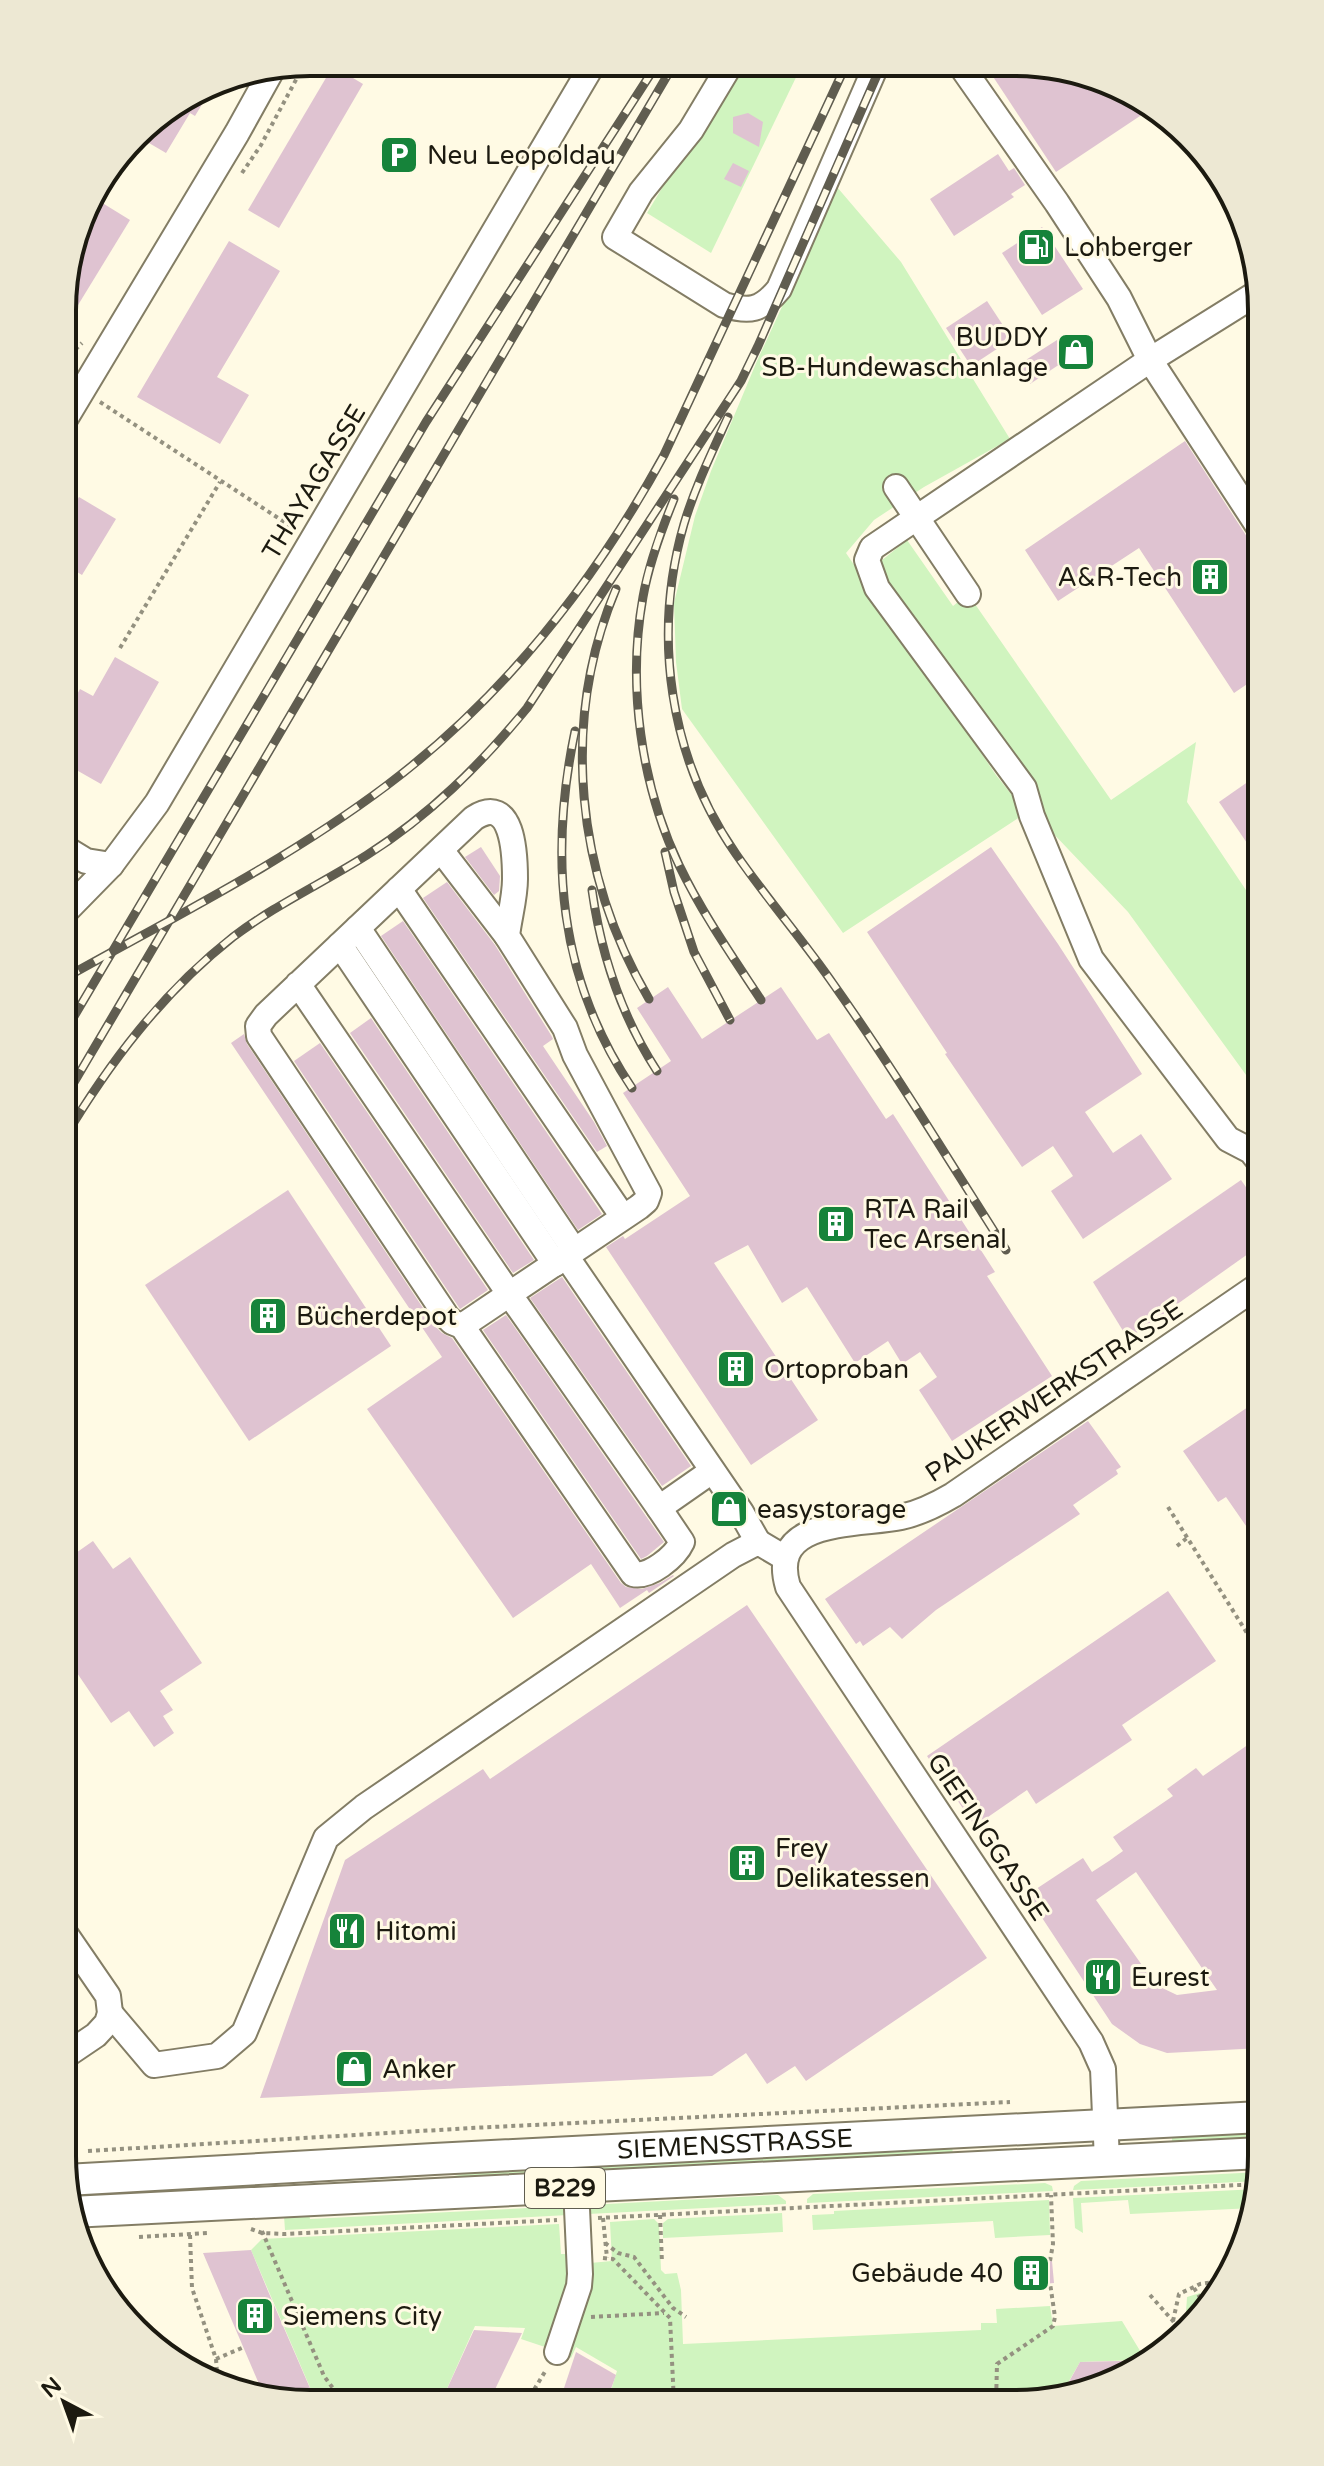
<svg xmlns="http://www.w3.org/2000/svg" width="1324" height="2466" viewBox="0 0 1324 2466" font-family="'Varela Round',sans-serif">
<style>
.green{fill:#d0f4bf}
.building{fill:#dfc3d1;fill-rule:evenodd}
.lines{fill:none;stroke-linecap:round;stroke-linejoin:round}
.minor-casing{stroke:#837d65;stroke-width:28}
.major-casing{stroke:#837d65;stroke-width:34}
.path{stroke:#949180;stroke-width:4;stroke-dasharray:4 4;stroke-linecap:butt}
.minor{stroke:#fff;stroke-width:24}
.major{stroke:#fff;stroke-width:30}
.rail-casing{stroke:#605d50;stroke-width:9}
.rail{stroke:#fffae4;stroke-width:6;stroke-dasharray:18;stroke-linecap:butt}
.labels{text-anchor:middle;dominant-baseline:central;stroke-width:6;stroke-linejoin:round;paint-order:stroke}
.shield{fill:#fffae4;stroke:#605d50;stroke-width:2}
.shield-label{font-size:24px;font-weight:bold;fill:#1c1a10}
.poi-label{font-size:26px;fill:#1c1a10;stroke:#fffae4;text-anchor:start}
.street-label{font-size:26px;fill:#1c1a10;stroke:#fffae4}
.rim{fill:none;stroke:#1c1a10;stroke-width:4}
</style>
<rect width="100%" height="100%" fill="#fffae4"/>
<!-- green -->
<g class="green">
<path d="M736,65H802L711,253L647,213Z"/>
<path d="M837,187L901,262L1010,439L924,487L874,520L846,553L996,775L1026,813L843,933L682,709L676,662L674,603L695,516L711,471L757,361Z"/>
<path d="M907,540L953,606L968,594L1111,800L1196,742L1187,802L1262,914V1097L1128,912L1048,828L1040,799L991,732L876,565Z"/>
<path d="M1261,2127V2141L1172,2146V2132Z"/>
<path d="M952,2143L953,2157L454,2182V2176L485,2170Z"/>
<path d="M1261,2172L1259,2181L1073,2190L1074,2186L1081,2181Z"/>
<path d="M1045,2183L1052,2186L1053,2191L807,2203V2199L813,2194Z"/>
<path d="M1258,2189L1253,2208L1130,2214L1128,2200L1081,2203L1083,2233L1075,2228L1073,2198Z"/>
<path d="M778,2195L786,2201V2204L588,2214V2205Z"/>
<path d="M1049,2200L1050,2235L995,2238L993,2221L813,2230L812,2215L834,2214V2211Z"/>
<path d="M567,2206L568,2215L285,2230L284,2216L309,2213L310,2219Z"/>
<path d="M782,2213L783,2232L663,2238V2223L668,2219Z"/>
<path d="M654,2219L659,2224L661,2270L665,2274L677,2273L681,2290L683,2344L981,2330V2323H997L996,2309L1050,2306L1053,2326L1122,2321L1148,2364L1140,2368L1135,2360L1080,2362L1065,2388L1069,2395L1014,2404L607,2403L617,2371L576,2347L571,2358L566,2355L590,2263L612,2261L610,2222Z"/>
<path d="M559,2224L561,2254H570L571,2273L548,2348L521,2339L525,2328L475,2326L441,2402H318L315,2399L251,2250L262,2239Z"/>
<path d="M1200,2293L1210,2308L1194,2323L1186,2312L1187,2297Z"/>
</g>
<!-- building -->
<g class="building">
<path d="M333,66L363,84L279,228L248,210Z"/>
<path d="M986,66L1062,67L1149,110L1056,172Z"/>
<path d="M216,81L195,116L190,113L166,153L137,136L146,124Z"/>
<path d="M748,113L763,122L759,147L733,133V117Z"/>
<path d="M998,154L1009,171L1014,168L1025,185L1011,194L1014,197L954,236L930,199Z"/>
<path d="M733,163L749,171L741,187L724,179Z"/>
<path d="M91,196L130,220L64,328V278Z"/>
<path d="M1042,227L1083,289L1042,315L1002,253Z"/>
<path d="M229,241L280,271L217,377L249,395L220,444L137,397Z"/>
<path d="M987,301L1012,339L971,366L946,328Z"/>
<path d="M1057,340L1069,358L1030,384L1018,365Z"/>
<path d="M1185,441L1249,540L1262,552V605L1246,616L1262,644V674L1234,693L1139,548L1058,601L1025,550Z"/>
<path d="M79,497L116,519L82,575L64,564V522Z"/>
<path d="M115,657L159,682L101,784L64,763V746L74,727L64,721V718L80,689L93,696Z"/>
<path d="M1262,772V865L1219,802Z"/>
<path d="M481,847L500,876L499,891L494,895L465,857Z"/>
<path d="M991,847L1058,944L1142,1074L1085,1112L1113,1153L1141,1134L1172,1179L1083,1239L1051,1191L1073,1176L1053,1146L1022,1167L945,1054L947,1053L867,932Z"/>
<path d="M447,882L495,945L551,1035L553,1039L543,1046L594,1122L607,1146L597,1152L423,898Z"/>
<path d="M403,921L602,1214L578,1230L381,936Z"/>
<path d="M668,987L702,1039L781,987L817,1040L829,1033L886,1119L893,1114L995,1272L987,1276L1052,1376L952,1441L919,1390L937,1377L920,1352L902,1364L888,1341L855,1363L807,1287L782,1303L748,1245L714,1263L818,1420L751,1465L606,1247L623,1236L625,1239L690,1196L623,1093L671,1061L637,1008Z"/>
<path d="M371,1018L534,1260L513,1273L350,1033Z"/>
<path d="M244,1034L247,1044L435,1326L442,1333L452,1338L621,1583L626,1587L642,1589L660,1583L673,1575L674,1576L649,1593L647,1590L620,1608L591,1564L513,1618L367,1409L442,1357L231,1043Z"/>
<path d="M320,1043L488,1290L460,1309L294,1061Z"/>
<path d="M1241,1180L1262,1210V1244L1128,1339L1093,1282Z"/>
<path d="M288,1190L391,1346L249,1441L145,1285Z"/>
<path d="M562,1277L691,1466L662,1486L530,1298Z"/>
<path d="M506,1315L664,1542L647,1556L641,1559L483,1330Z"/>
<path d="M1248,1407L1262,1427V1549L1226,1497L1218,1502L1183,1451Z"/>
<path d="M1088,1421L1121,1467L1116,1470L1118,1474L1073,1505L1080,1514L936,1610L902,1639L890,1627L863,1646L860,1641L856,1644L825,1599Z"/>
<path d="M93,1541L113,1569L130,1557L202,1663L160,1691L173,1710L163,1716L174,1733L154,1747L129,1711L111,1723L73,1667L63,1674V1562Z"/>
<path d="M1168,1591L1216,1661L1122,1725L1132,1740L1036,1804L1027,1790L975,1826L927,1756Z"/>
<path d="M747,1605L987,1958L806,2081L795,2066L767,2084L746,2053L712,2076L260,2098L345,1860L483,1769L490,1779Z"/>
<path d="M1262,1735L1261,2048L1167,2053L1140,2044L1112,2024L1027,1895L1083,1858L1092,1872L1109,1861L1123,1851L1113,1837L1173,1796L1167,1789L1196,1768L1203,1776ZM1136,1872L1217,1990L1177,1995L1156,1985L1096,1900Z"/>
<path d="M251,2250L268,2291L316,2402H278L265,2398L203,2253Z"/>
<path d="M1040,2256L1043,2262L1052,2261L1054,2283L1043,2284L1041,2289H1022L1012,2274L1021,2257Z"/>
<path d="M474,2330L522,2333L489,2402H441Z"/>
<path d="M576,2352L616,2375L606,2403H559Z"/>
<path d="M1154,2360L1093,2391L1061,2396L1080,2362Z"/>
</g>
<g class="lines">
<defs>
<g id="minor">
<path d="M730,65L691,130L641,192L615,237L724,305C749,312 761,311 779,289L876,66"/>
<path d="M961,66L1057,203L1119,298L1150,360L1262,532"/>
<path d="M1259,292L1150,360L872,548L867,560L877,588L1024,788L1032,816L1091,959L1228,1139L1251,1151L1262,1165"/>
<path d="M64,421L237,133L272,70"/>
<path d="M896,487L968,594"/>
<path d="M63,847L86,861L111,865"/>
<path d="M441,850L507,936"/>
<path d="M399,889L623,1217"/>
<path d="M63,914L111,865L157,803L593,64"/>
<path d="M358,928L574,1250"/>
<path d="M340,945L555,1264"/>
<path d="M298,984L510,1295L659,1508L682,1542C675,1557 649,1578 633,1574L462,1326L452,1322L447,1317L259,1036L258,1026L266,1015L474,818C513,793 515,854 515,879C515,898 509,918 507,936L565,1028L575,1055L649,1193L646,1201L639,1207L462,1326"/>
<path d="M566,1256L741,1512L758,1542"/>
<path d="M659,1508L712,1471"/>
<path d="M110,2013L154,2065L217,2056L244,2033L326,1838L364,1807L733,1555L758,1542L785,1558"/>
<path d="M62,2058L96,2035L107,2023L110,2013L108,1996L62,1929"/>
<path d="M1107,2161L1103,2069L1091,2042L788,1587C767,1517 858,1526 901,1517C920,1513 936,1505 953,1495L1262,1283"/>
<path d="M557,2352L579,2286L580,2274L576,2187"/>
</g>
<g id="major">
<path id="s1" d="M66,2180L434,2159L1261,2117"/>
<path d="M71,2212L1261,2153"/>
</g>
</defs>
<!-- minor casing -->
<use href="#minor" class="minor-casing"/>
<!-- major casing -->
<use href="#major" class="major-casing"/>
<!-- path -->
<g class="path">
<path d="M242,173L261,145L305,63"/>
<path d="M64,361L82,343"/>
<path d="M100,402L292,527"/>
<path d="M120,648L220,482"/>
<path d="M1168,1507L1262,1657"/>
<path d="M1177,1546L1187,1538"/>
<path d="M88,2151L471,2128L1010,2102"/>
<path d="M660,2215L662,2263"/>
<path d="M598,2218L1259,2184"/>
<path d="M603,2218L607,2258"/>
<path d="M251,2229L262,2233L285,2234L557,2220"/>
<path d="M262,2231L324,2376L343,2402"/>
<path d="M190,2235L192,2288L216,2359L218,2386"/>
<path d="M139,2237L207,2233"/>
<path d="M605,2243L618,2253L634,2257L673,2308L686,2317"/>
<path d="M603,2258L613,2259L670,2318L674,2403"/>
<path d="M1050,2261L1053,2244L1051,2195"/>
<path d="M1194,2288L1208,2310"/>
<path d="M1150,2295L1173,2321L1181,2334"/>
<path d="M591,2317L664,2313"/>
<path d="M1173,2321L1179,2294L1200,2284L1214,2282"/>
<path d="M216,2359L244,2347"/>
<path d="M526,2403L546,2370"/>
<path d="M996,2404L997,2364L1053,2326L1055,2317L1050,2283"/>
</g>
<!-- minor -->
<use href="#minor" class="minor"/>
<!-- major -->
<use href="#major" class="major"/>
<defs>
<g id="rail">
<path d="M728,417C712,452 695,487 684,524C652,635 669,758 736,854C767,899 803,940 834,985C895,1071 949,1161 1006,1250"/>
<path d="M674,499C661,531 649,563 643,597C627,685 641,785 679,865C702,913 732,956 761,1000"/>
<path d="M616,589C560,722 576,875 649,999"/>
<path d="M575,731C549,856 558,978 632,1088"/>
<path d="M665,852L674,892L694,952L730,1020"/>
<path d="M592,890C601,954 622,1017 657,1071"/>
<path d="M63,979C172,918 286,861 386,786C503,698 594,583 664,455L846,65"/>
<path d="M63,1035L426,422L657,64"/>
<path d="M63,1101L674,64"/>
<path d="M63,1140C109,1063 162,993 233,937C275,905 323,883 367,855C430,815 480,765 527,708L741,381L758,346L881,66"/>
</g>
</defs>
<!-- rail casing -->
<use href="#rail" class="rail-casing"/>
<!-- rail -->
<use href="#rail" class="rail"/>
</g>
<!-- icons -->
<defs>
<symbol id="parking-square" viewBox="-11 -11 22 22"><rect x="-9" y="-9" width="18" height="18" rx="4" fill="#16833a" stroke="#fffae4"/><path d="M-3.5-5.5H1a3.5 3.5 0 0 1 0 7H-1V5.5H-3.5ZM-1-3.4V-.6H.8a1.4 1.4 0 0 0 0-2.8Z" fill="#fff"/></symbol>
<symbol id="fuel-square" viewBox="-11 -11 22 22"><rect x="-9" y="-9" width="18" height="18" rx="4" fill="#16833a" stroke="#fffae4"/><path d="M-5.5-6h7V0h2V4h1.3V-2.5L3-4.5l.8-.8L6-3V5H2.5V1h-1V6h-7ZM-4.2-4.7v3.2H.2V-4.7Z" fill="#fff"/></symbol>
<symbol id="shop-square" viewBox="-11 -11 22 22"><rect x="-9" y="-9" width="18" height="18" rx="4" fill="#16833a" stroke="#fffae4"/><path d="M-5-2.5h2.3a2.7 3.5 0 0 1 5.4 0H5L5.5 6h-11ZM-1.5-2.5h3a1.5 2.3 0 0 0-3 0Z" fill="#fff"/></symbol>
<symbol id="building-square" viewBox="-11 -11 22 22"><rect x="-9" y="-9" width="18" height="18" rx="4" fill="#16833a" stroke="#fffae4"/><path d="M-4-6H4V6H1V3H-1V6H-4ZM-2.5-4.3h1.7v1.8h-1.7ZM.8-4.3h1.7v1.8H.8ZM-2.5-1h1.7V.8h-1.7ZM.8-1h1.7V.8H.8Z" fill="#fff"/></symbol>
<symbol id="restaurant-square" viewBox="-11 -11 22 22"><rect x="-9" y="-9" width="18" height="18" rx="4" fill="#16833a" stroke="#fffae4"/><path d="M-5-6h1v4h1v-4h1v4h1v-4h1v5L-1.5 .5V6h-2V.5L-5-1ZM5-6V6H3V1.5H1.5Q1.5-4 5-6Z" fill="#fff"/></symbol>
</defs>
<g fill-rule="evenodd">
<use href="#parking-square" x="377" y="133" width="44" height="44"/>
<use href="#fuel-square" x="1014" y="225" width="44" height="44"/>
<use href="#shop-square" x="1054" y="330" width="44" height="44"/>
<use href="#building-square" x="1188" y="555" width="44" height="44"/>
<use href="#building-square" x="814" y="1202" width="44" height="44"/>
<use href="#building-square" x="246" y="1294" width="44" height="44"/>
<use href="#building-square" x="714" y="1347" width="44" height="44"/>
<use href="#shop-square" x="707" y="1487" width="44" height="44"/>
<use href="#building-square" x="725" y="1841" width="44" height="44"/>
<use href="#restaurant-square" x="325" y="1909" width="44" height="44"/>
<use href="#restaurant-square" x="1081" y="1955" width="44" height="44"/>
<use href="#shop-square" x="332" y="2047" width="44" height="44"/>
<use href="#building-square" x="1009" y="2251" width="44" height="44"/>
<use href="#building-square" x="233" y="2294" width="44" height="44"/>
</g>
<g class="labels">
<!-- shield labels -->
<rect class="shield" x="525" y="2168" width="80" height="40" rx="6"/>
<g class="shield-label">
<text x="565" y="2188">B229</text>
</g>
<!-- poi labels -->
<g class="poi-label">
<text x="427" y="155">Neu Leopoldau</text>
<text x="1064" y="247">Lohberger</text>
<text x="1048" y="337" text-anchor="end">BUDDY<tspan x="1048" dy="30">SB-Hundewaschanlage</tspan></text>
<text x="1182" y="577" text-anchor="end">A&amp;R-Tech</text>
<text x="864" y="1209">RTA Rail<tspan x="864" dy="30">Tec Arsenal</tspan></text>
<text x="296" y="1316">Bücherdepot</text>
<text x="764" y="1369">Ortoproban</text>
<text x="757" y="1509">easystorage</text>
<text x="775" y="1848">Frey<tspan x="775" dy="30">Delikatessen</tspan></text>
<text x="375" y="1931">Hitomi</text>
<text x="1131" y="1977">Eurest</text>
<text x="382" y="2069">Anker</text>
<text x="1003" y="2273" text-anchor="end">Gebäude 40</text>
<text x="283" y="2316">Siemens City</text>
</g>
<!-- street labels -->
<g class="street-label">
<text transform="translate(314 482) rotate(-59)">THAYAGASSE</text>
<text transform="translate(1054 1391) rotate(-34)">PAUKERWERKSTRASSE</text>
<text transform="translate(988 1837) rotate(56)">GIEFINGGASSE</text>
<text stroke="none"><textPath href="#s1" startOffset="670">SIEMENSSTRASSE</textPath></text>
</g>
</g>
<!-- crop -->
<path d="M0 0H1324V2466H0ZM310 76H1014A234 234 0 0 1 1248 310V2156A234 234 0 0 1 1014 2390H310A234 234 0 0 1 76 2156V310A234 234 0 0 1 310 76Z" fill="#ede8d3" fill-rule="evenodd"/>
<path class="rim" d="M310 76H1014A234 234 0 0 1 1248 310V2156A234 234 0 0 1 1014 2390H310A234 234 0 0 1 76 2156V310A234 234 0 0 1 310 76Z"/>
<!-- north arrow -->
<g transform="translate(64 2402) rotate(319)" stroke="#fffae4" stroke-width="6" paint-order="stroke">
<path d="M0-6L14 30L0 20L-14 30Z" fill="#1c1a10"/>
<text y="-12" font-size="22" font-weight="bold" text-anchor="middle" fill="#1c1a10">N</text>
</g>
</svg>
